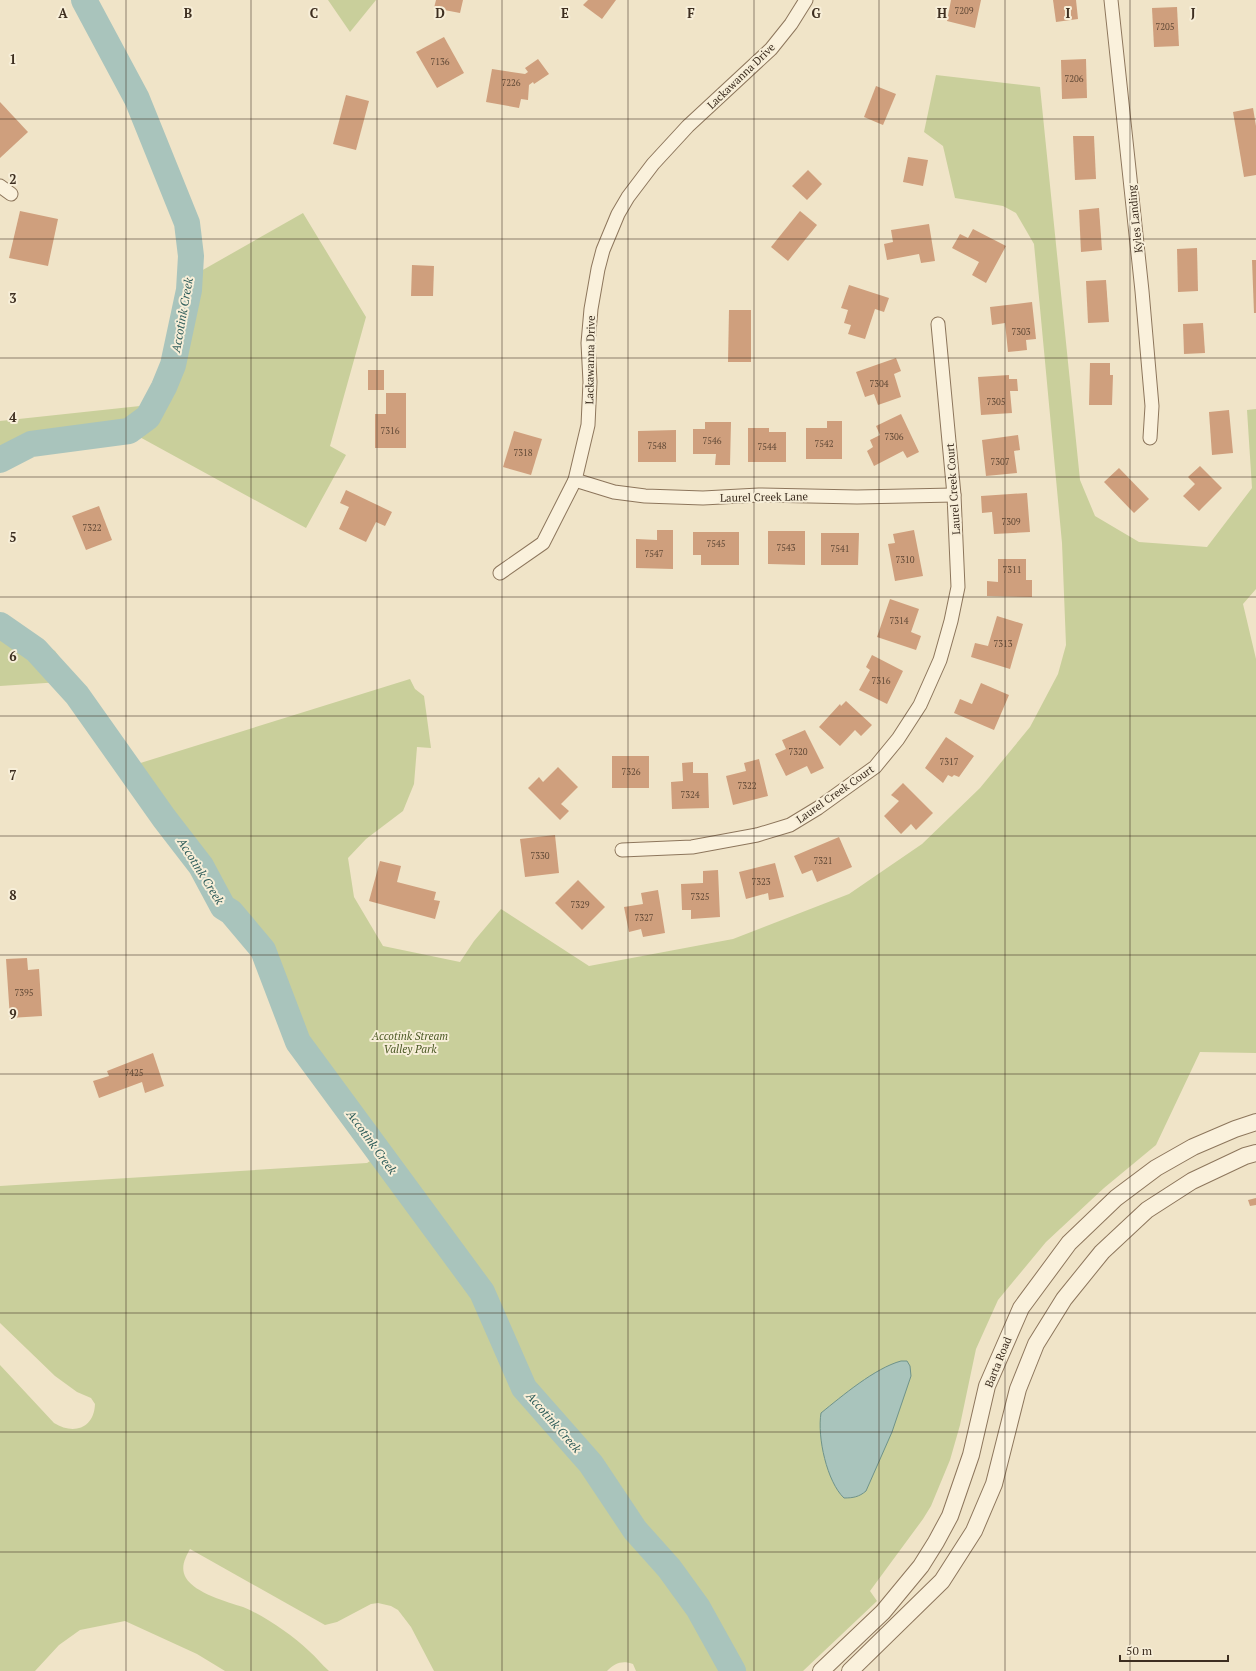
<svg xmlns="http://www.w3.org/2000/svg" width="1256" height="1671" viewBox="0 0 1256 1671" font-family="'PT Serif',serif">
<style>
.green{fill:#c9cf9b}
.water{fill:#a9c4bc;stroke:#6f938a}
.lines{fill:none;stroke-linecap:round;stroke-linejoin:round}
.river{stroke:#a9c4bc;stroke-width:26}
.building{fill:#cf9f7d}
.minor-casing{stroke:#8d765c;stroke-width:15}
.tertiary-casing{stroke:#8d765c;stroke-width:18}
.minor{stroke:#faf1dc;stroke-width:13}
.tertiary{stroke:#faf1dc;stroke-width:16}
.grid{fill:none;stroke:#3d2e20;stroke-width:1;stroke-opacity:0.55}
.labels{text-anchor:middle;dominant-baseline:central;stroke-width:4;stroke-linejoin:round;paint-order:stroke}
.number-label{font-size:9px;fill:#624a37}
.street-label{font-size:11px;fill:#3d2e20;stroke:#f7eed8}
.park-label{font-size:11px;font-style:italic;fill:#4d5a26;stroke:#f7eed8}
.water-label{font-size:12px;font-style:italic;fill:#2f5d5a;stroke:#f7eed8}
.grid-label{font-size:13px;text-anchor:middle;font-weight:bold;fill:#3d2e20;stroke:#f7eed8;stroke-width:4;stroke-linejoin:round;paint-order:stroke}
</style>
<rect width="100%" height="100%" fill="#f0e4c8"/>
<!-- green -->
<g class="green">
<path d="M328,0H376L350,32Z"/>
<path d="M936,75L1040,87L1080,480L1095,516L1139,542L1207,547L1252,488L1247,410L1256,409V589L1243,604L1256,659V1053L1200,1052L1156,1145L1104,1188L1046,1242L998,1300L976,1349L960,1425L950,1460L931,1506L923,1519L870,1591L877,1601L803,1671H636L633,1664C622,1660 615,1663 607,1671H434L411,1627L398,1610L391,1606L378,1603L371,1604L337,1622L325,1625L190,1549C185,1558 180,1568 186,1578C195,1593 227,1602 243,1607C265,1616 292,1635 309,1651C316,1657 322,1665 329,1671H225L197,1654L125,1621L80,1630L59,1645L35,1671H0V1365L54,1423C73,1435 94,1429 95,1404L91,1398L77,1392L55,1376L0,1323V1186L367,1163L381,1154L298,1042L263,950L247,915L225,892L213,869L134,765L410,679L415,689L424,696L431,748L417,747L414,784L403,811L366,839L348,858L354,897L383,946L460,962L474,941L501,909L589,966L733,939L849,894L922,844L980,788L1030,727L1058,674L1066,645L1062,543L1034,244L1016,213L1003,206L955,198L943,146L924,132Z"/>
<path d="M303,213L366,317L330,446L346,455L306,528L136,435L12,452L0,465V421L168,403L201,271Z"/>
<path d="M0,616L55,651L76,681L0,686Z"/>
</g>
<!-- water -->
<path class="water" d="M901,1361H907L910,1366L911,1376L892,1432L866,1491C859,1497 853,1498 844,1498C827,1482 817,1437 821,1413C842,1396 875,1368 901,1361Z"/>
<g class="lines">
<!-- river -->
<g class="river">
<path d="M0,460L31,444L129,431L148,417L164,387L173,365L189,290L191,256L187,223L137,99L84,0"/>
<path d="M0,625L36,650L77,695L164,818L201,866L223,907L231,912L263,950L298,1042L482,1292L524,1388L591,1464L635,1530L669,1568L698,1608L733,1671"/>
</g>
</g>
<!-- building -->
<g class="building">
<path d="M436,0H463L460,13L434,8Z"/>
<path d="M588,0H616L602,19L583,5Z"/>
<path d="M951,0H981L975,28L947,21Z"/>
<path d="M1053,0H1076L1078,19L1056,22Z"/>
<path d="M1177,7L1179,46L1154,47L1152,8Z"/>
<path d="M444,37L464,73L437,88L416,52Z"/>
<path d="M538,59L549,74L534,84L533,82L529,85L528,100L521,99L519,108L486,102L492,69L525,74L528,72L525,68Z"/>
<path d="M1086,59L1087,98L1062,99L1061,60Z"/>
<path d="M876,86L896,94L883,125L864,117Z"/>
<path d="M346,95L369,101L356,150L333,144Z"/>
<path d="M0,102L28,132L0,158Z"/>
<path d="M1253,108L1256,126V175L1244,177L1233,112Z"/>
<path d="M1073,136H1094L1096,179L1075,180Z"/>
<path d="M908,157L928,160L923,186L903,182Z"/>
<path d="M808,170L822,184L807,200L792,186Z"/>
<path d="M1099,208L1102,250L1081,252L1079,210Z"/>
<path d="M20,211L58,219L48,266L9,258Z"/>
<path d="M800,211L817,225L788,261L771,247Z"/>
<path d="M929,224L935,261L921,263L919,254L887,260L884,244L893,242L891,230Z"/>
<path d="M973,229L1006,246L986,283L972,275L979,262L952,248L960,234L968,238Z"/>
<path d="M1197,248L1198,291L1178,292L1177,249Z"/>
<path d="M1252,260H1256V313H1254Z"/>
<path d="M412,265L434,266L433,296H411Z"/>
<path d="M1106,280L1109,322L1088,323L1086,281Z"/>
<path d="M849,285L889,298L884,312L875,309L865,339L848,334L851,325L844,323L848,310L841,308Z"/>
<path d="M1032,302L1036,339L1026,340L1027,350L1008,352L1005,323L992,325L990,307Z"/>
<path d="M729,310H751V362H728Z"/>
<path d="M1203,323L1205,353L1184,354L1183,324Z"/>
<path d="M896,358L901,371L894,374L901,397L878,405L874,394L865,397L856,372Z"/>
<path d="M1090,363H1110V375H1113L1112,405H1089Z"/>
<rect x="368" y="370" width="16" height="20"/>
<path d="M1009,375V379H1017L1018,391H1010L1012,413L981,415L978,377Z"/>
<path d="M386,393H406V448H375V414H386Z"/>
<path d="M1229,410L1233,453L1212,455L1209,412Z"/>
<path d="M901,414L919,452L907,458L903,451L874,466L867,451L873,447L870,440L880,435L876,426Z"/>
<path d="M827,421H842V459H806V428H827Z"/>
<path d="M705,422H731L730,465H715L716,454H693V429H705Z"/>
<path d="M748,428H769V432H786V462H748Z"/>
<path d="M676,430V462H638V431Z"/>
<path d="M514,431L542,439L531,475L503,467Z"/>
<path d="M1018,435L1020,450L1014,451L1017,473L986,476L982,440Z"/>
<path d="M1200,466L1222,488L1199,511L1183,496L1195,484L1188,477Z"/>
<path d="M1119,468L1149,499L1134,513L1104,482Z"/>
<path d="M346,490L392,512L385,526L376,522L366,542L339,529L349,507L340,503Z"/>
<path d="M1027,493L1030,532L994,534L992,512L982,513L981,496Z"/>
<path d="M99,506L112,540L86,550L72,516Z"/>
<path d="M657,530H673V569L636,568V539L657,540Z"/>
<path d="M914,530L923,576L895,581L888,544L895,543L893,534Z"/>
<path d="M768,531H805V565L768,564Z"/>
<path d="M693,532H739V565H701V555H693Z"/>
<path d="M821,533H859L858,565H821Z"/>
<path d="M998,559H1026V580H1032V597L987,596V581L998,582Z"/>
<path d="M890,599L919,609L911,632L921,636L916,650L877,637Z"/>
<path d="M997,616L1023,624L1010,669L971,657L975,643L988,646Z"/>
<path d="M872,655L903,671L887,704L859,690L870,670L866,667Z"/>
<path d="M981,683L1009,695L994,730L954,713L960,699L972,704Z"/>
<path d="M846,701L872,725L861,736L855,730L840,746L819,727L840,704L841,706Z"/>
<path d="M805,730L824,768L811,774L807,766L786,776L775,754L786,749L782,740Z"/>
<path d="M946,737L974,756L959,777L954,775L952,777L948,775L943,783L925,768Z"/>
<rect x="612" y="756" width="37" height="32"/>
<path d="M759,759L768,796L733,805L726,776L746,771L744,763Z"/>
<path d="M693,762V773H708L709,808L672,809L671,782L683,781L682,763Z"/>
<path d="M558,767L578,787L561,804L569,811L560,820L528,788L539,777L543,782Z"/>
<path d="M903,783L933,813L916,830L911,824L901,834L884,816L899,801L891,795Z"/>
<path d="M555,835L559,873L525,877L520,839Z"/>
<path d="M839,837L852,867L817,882L812,870L802,874L794,856Z"/>
<path d="M380,861L401,866L397,882L436,892L434,900L440,901L435,919L369,901Z"/>
<path d="M775,863L784,897L769,900L768,893L746,899L739,872Z"/>
<path d="M718,870L720,917L691,919V910H682L681,884L703,883V871Z"/>
<path d="M578,880L605,907L582,930L555,903Z"/>
<path d="M658,890L665,933L643,937L641,929L629,932L624,907L643,904L641,893Z"/>
<path d="M27,958L28,970L39,969L42,1016L10,1018L6,959Z"/>
<path d="M153,1053L164,1086L145,1093L142,1082L99,1098L93,1081L109,1076L107,1071Z"/>
<path d="M1256,1198V1205L1250,1206L1248,1200Z"/>
</g>
<g class="lines">
<defs>
<g id="minor">
<path d="M1111,0L1142,291L1152,406L1150,438"/>
<path d="M0,186L11,194"/>
<path d="M575,480L614,492L645,496L703,498L759,495L857,497L954,495"/>
<path d="M500,573L543,543L575,480L588,425L590,382L588,343L591,309L598,269L603,250L618,214L628,197L653,164L688,126L771,49L791,24L806,0"/>
<path d="M622,850L692,847L757,835L790,825L818,808L875,767L898,739L920,705L940,660L951,621L958,587L954,495L938,324"/>
</g>
<g id="tertiary">
<path d="M821,1671L883,1612L921,1566L936,1542L950,1516L971,1455L987,1386L1021,1308L1069,1243L1116,1198L1156,1168L1193,1147L1235,1129L1256,1122"/>
<path d="M850,1671L942,1581L974,1531L994,1484L1018,1389L1036,1344L1064,1299L1102,1252L1147,1210L1192,1181L1245,1156L1256,1153"/>
</g>
</defs>
<!-- minor casing -->
<use href="#minor" class="minor-casing"/>
<!-- tertiary casing -->
<use href="#tertiary" class="tertiary-casing"/>
<!-- minor -->
<use href="#minor" class="minor"/>
<!-- tertiary -->
<use href="#tertiary" class="tertiary"/>
</g>
<!-- grid -->
<path class="grid" d="M126,0V1671M251,0V1671M377,0V1671M502,0V1671M628,0V1671M754,0V1671M879,0V1671M1005,0V1671M1130,0V1671M0,119H1256M0,239H1256M0,358H1256M0,477H1256M0,597H1256M0,716H1256M0,836H1256M0,955H1256M0,1074H1256M0,1194H1256M0,1313H1256M0,1432H1256M0,1552H1256"/>
<g class="labels">
<!-- number labels -->
<g class="number-label">
<text x="964" y="11">7209</text>
<text x="1165" y="27">7205</text>
<text x="440" y="62">7136</text>
<text x="1074" y="79">7206</text>
<text x="511" y="83">7226</text>
<text x="1021" y="332">7303</text>
<text x="879" y="384">7304</text>
<text x="996" y="402">7305</text>
<text x="390" y="431">7316</text>
<text x="894" y="437">7306</text>
<text x="712" y="441">7546</text>
<text x="824" y="444">7542</text>
<text x="657" y="446">7548</text>
<text x="767" y="447">7544</text>
<text x="523" y="453">7318</text>
<text x="1000" y="462">7307</text>
<text x="1011" y="522">7309</text>
<text x="92" y="528">7322</text>
<text x="716" y="544">7545</text>
<text x="786" y="548">7543</text>
<text x="840" y="549">7541</text>
<text x="654" y="554">7547</text>
<text x="905" y="560">7310</text>
<text x="1012" y="570">7311</text>
<text x="899" y="621">7314</text>
<text x="1003" y="644">7313</text>
<text x="881" y="681">7316</text>
<text x="798" y="752">7320</text>
<text x="949" y="762">7317</text>
<text x="631" y="772">7326</text>
<text x="747" y="786">7322</text>
<text x="690" y="795">7324</text>
<text x="540" y="856">7330</text>
<text x="823" y="861">7321</text>
<text x="761" y="882">7323</text>
<text x="700" y="897">7325</text>
<text x="580" y="905">7329</text>
<text x="644" y="918">7327</text>
<text x="24" y="993">7395</text>
<text x="134" y="1073">7425</text>
</g>
<!-- street labels -->
<g class="street-label">
<text transform="translate(741 76) rotate(-44)">Lackawanna Drive</text>
<text transform="translate(1135 219) rotate(-96)">Kyles Landing</text>
<text transform="translate(590 360) rotate(-89)">Lackawanna Drive</text>
<text transform="translate(953 489) rotate(-94)">Laurel Creek Court</text>
<text transform="translate(764 497) rotate(-1)">Laurel Creek Lane</text>
<text transform="translate(835 794) rotate(-35)">Laurel Creek Court</text>
<text transform="translate(998 1362) rotate(-68)">Barta Road</text>
</g>
<!-- park labels -->
<g class="park-label">
<text x="410" y="1036">Accotink Stream<tspan x="410" dy="13">Valley Park</tspan></text>
</g>
<!-- water labels -->
<g class="water-label">
<text transform="translate(182 315) rotate(-80)">Accotink Creek</text>
<text transform="translate(201 871) rotate(58)">Accotink Creek</text>
<text transform="translate(372 1142) rotate(54)">Accotink Creek</text>
<text transform="translate(554 1422) rotate(49)">Accotink Creek</text>
</g>
</g>
<g class="grid-label">
<text x="63" y="18">A</text>
<text x="188" y="18">B</text>
<text x="314" y="18">C</text>
<text x="440" y="18">D</text>
<text x="565" y="18">E</text>
<text x="691" y="18">F</text>
<text x="816" y="18">G</text>
<text x="942" y="18">H</text>
<text x="1068" y="18">I</text>
<text x="1193" y="18">J</text>
<text x="13" y="64">1</text>
<text x="13" y="184">2</text>
<text x="13" y="303">3</text>
<text x="13" y="422">4</text>
<text x="13" y="542">5</text>
<text x="13" y="661">6</text>
<text x="13" y="780">7</text>
<text x="13" y="900">8</text>
<text x="13" y="1019">9</text>
</g>
<!-- scale -->
<path d="M1120 1655v6h108v-6" fill="none" stroke="#3d2e20" stroke-width="2"/>
<text x="1126" y="1655" font-size="12" fill="#3d2e20" stroke="#f7eed8" stroke-width="3" paint-order="stroke">50 m</text>
</svg>
